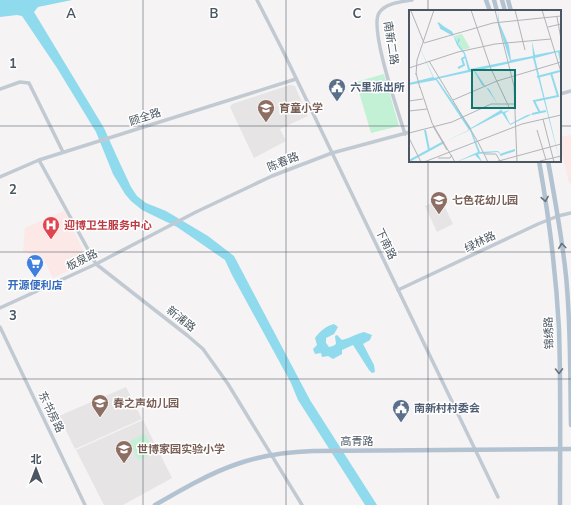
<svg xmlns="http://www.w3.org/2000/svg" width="571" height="505" viewBox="0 0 571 505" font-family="'Nunito Sans','Noto Sans SC',sans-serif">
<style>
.education{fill:#e6e4e5}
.medical{fill:#fce8e6}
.green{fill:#c3f1d5}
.water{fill:#90daee}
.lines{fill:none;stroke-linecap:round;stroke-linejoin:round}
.minor{stroke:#c1cad2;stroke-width:3.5}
.major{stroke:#b3c2d1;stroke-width:4.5}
.oneway{stroke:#64717d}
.grid{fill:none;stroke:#4a5661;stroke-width:1;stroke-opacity:0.55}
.labels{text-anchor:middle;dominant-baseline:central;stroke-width:3;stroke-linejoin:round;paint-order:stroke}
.street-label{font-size:11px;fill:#4a5661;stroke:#fff}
.service-label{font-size:11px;font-weight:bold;fill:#4e5e75;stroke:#fff;text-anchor:start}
.education-label{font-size:11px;font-weight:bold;fill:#785e54;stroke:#fff;text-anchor:start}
.health-label{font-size:11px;font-weight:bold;fill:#be3a42;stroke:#fff;text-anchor:start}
.shop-label{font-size:11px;font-weight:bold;fill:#366cbe;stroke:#fff}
.inset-river{fill:none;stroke:#90daee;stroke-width:2}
.inset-road{fill:none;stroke:#b1b4b9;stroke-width:1}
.view{fill:#0f766e;fill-opacity:0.15;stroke:#0f766e;stroke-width:2}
.inset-edge{fill:none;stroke:#4a5661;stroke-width:2}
.grid-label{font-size:13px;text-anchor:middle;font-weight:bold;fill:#4a5661;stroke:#fff;stroke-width:3;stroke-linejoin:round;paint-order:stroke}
</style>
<rect width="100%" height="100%" fill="#f5f3f3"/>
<!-- education -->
<g class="education">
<path d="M290,85L295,86L308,116L280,129L286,141L254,158L230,107L232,104Z"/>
<path d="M441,199L453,224L437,232L425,206Z"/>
<path d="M126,387L142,419L75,449L59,416Z"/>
<path d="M143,420L172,478L123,505H104L76,450Z"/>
</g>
<!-- medical -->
<g class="medical">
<path d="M571,135V183H569L560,144V137Z"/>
<path d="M64,211L86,257L82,264L53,278L44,260L23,251L25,228Z"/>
</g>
<!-- green -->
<g class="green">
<path d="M384,74L399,126L371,133L356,82Z"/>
<path d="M145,434L154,453L138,460L130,441Z"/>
</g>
<!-- water -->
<g class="water">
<path d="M0,0H72L38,7L34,12L104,128L117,157L131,187L137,196L146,203L166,211L208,236L234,256L310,400L377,505H365L298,400L291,383L232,275L225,260L177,227L142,210L131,201L125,194L113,174L96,132L57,68L22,16L17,15L0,17Z"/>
<path d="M334,324L338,327L334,334L326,338V343L329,347L333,346L336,344L335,336L337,335L342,340C350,338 356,334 364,332L372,335L370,340L363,344L374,365L375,372L372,373L369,370L353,345L342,350V354L333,359L328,356L322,357L321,353L315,354L313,349L317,345L315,338C320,331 326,326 334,324Z"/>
</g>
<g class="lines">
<!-- minor -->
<g class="minor">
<path d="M257,0L282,49L498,497"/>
<path d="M0,89L20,82L29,83L63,152"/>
<path d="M560,94L571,91"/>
<path d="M405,134C399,114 369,29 379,13C385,3 401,2 412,0"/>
<path d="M39,160L96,264L188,336L203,349L228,384L302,505"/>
<path d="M0,177L39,160L296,79"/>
<path d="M398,290L538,224L558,216L571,213"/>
<path d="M0,308L96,264L196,212L272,176L332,153L410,132"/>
<path d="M0,327L85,505"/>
</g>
<!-- major -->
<g class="major">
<path d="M486,0L490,11"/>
<path d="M494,0L497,11"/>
<path d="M502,0L505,11"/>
<path d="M508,0L511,11"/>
<path d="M539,161C549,217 556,273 559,329C561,388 560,447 560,505"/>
<path d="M548,161C555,199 562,237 566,276C571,325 570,375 571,425"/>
<path d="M155,505C181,490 208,474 237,464C262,455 287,452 313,451L571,449"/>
</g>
</g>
<!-- one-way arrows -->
<defs><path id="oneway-chevron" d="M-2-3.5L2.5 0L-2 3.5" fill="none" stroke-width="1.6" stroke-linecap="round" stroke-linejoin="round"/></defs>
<g class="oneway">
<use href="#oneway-chevron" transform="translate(545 199) rotate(80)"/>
<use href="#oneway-chevron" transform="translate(562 246) rotate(-97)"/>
<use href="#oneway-chevron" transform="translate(559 371) rotate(89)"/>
</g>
<!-- grid -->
<path class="grid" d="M143,0V505M286,0V505M428,0V11M0,126H410M560,126H571M428,161V505M0,252H571M0,379H571"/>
<!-- icons -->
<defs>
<symbol id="civic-pin" viewBox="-11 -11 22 30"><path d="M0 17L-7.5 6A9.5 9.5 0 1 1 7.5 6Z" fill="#5c6f8a" stroke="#fff"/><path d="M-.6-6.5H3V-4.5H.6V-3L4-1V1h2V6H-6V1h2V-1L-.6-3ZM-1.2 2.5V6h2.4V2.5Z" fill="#fff"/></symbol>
<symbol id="school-pin" viewBox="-11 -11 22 30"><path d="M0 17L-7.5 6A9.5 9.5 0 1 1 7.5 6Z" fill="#8d6e63" stroke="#fff"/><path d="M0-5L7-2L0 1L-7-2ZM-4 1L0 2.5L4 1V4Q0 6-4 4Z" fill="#fff"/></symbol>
<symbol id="hospital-pin" viewBox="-11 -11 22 30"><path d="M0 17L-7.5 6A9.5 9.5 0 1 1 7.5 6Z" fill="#e0444e" stroke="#fff"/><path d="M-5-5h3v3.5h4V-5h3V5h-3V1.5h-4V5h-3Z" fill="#fff"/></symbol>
<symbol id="supermarket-pin" viewBox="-11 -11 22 30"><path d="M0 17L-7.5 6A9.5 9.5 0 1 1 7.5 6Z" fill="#3f7fe0" stroke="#fff"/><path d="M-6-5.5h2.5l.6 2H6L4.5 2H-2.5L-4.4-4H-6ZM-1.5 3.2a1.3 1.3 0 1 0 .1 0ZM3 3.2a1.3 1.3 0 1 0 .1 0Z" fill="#fff"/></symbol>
</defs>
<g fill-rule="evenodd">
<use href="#civic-pin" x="327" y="77" width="20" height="27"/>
<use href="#school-pin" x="256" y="98" width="20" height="27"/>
<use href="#school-pin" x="429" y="190" width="20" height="27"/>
<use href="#hospital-pin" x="41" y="215" width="20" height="27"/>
<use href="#supermarket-pin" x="25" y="253" width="20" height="27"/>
<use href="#school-pin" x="90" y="393" width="20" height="27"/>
<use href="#civic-pin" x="391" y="398" width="20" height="27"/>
<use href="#school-pin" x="114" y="439" width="20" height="27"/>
</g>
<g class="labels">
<!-- street labels -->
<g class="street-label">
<text transform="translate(391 43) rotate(81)">南新二路</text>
<text transform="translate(145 117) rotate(-18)">顾全路</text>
<text transform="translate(283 162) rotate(-22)">陈春路</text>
<text transform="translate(480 242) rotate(-26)">绿林路</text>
<text transform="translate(386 244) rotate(64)">下南路</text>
<text transform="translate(82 260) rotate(-26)">板泉路</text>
<text transform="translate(181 319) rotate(38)">新浦路</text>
<text transform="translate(549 333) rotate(-92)">锦绣路</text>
<text transform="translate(51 412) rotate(64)">东书房路</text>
<text x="357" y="441">高青路</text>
</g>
<!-- service labels -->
<g class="service-label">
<text x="350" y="87">六里派出所</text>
<text x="414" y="408">南新村村委会</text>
</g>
<!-- education labels -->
<g class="education-label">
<text x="279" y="108">育童小学</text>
<text x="452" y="200">七色花幼儿园</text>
<text x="113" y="403">春之声幼儿园</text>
<text x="137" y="449">世博家园实验小学</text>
</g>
<!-- health labels -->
<g class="health-label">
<text x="64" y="225">迎博卫生服务中心</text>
</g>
<!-- shop labels -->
<g class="shop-label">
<text x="35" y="285">开源便利店</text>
</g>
</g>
<!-- overview -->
<g transform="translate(409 10)">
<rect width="152" height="152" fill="#f5f3f3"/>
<path d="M53,24L61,38L53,40L48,33L45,26Z" fill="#c3f1d5"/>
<path d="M90,0V12L100,36L102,50L124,46L123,31L126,45L152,40V57L149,42L126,48L151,152L124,48L66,61L94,102L101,100L96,103L101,114L118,105L124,104L101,115L93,103L62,119L71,142L89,141L92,144L88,142L69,144L73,152L66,145L47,152L69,142L61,120L35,132L60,120L27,70L0,75V73L24,67L6,27L25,68L59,60L55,44L48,35L44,25L49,33V28L51,30L49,34L56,43L61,59L101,51L89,13ZM65,61L73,75L80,79L92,100L62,118L28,69Z" fill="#90daee" fill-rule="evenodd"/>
<path class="inset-river" d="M29,13L44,25M31,15L42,22L44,25L32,18ZM49,58L55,55L53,49L56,47M128,67L151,61M131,103L125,91L149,86L142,63M123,104L137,101M16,120L20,140M91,145L106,140M0,151L35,132"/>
<path class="inset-road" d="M62,0L82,59L100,97M86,0L105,76L108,152M106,0L116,40M133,0L152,62M2,1L15,33L84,13L152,6M148,7L152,29M139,17L152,14M20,51L69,132M0,58L49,42L86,34L142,29M7,63L11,78M7,65L8,50L25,0M11,77L23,113L46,152M44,90L88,71L152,52M0,91L14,89M0,101L18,99M134,109L145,152M24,116L38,140M128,120L137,150M0,123L43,112L82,94H106M0,128L12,152M69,132L79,152M75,144H87L91,151M29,148H41L43,145M131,151L152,146M15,152L113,114L152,105M86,152L152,134"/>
<path class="view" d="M63,60H106V98H63Z"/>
<rect width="152" height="152" class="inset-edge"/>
</g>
<g class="grid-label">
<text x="71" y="18">A</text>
<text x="214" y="18">B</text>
<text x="357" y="18">C</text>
<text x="13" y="68">1</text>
<text x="13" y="194">2</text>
<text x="13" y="320">3</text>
</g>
<!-- north arrow -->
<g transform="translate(36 469)" stroke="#ffffff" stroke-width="3" paint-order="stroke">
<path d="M0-3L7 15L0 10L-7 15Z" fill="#4a5661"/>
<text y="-6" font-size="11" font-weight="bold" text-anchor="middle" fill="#4a5661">北</text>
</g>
</svg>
